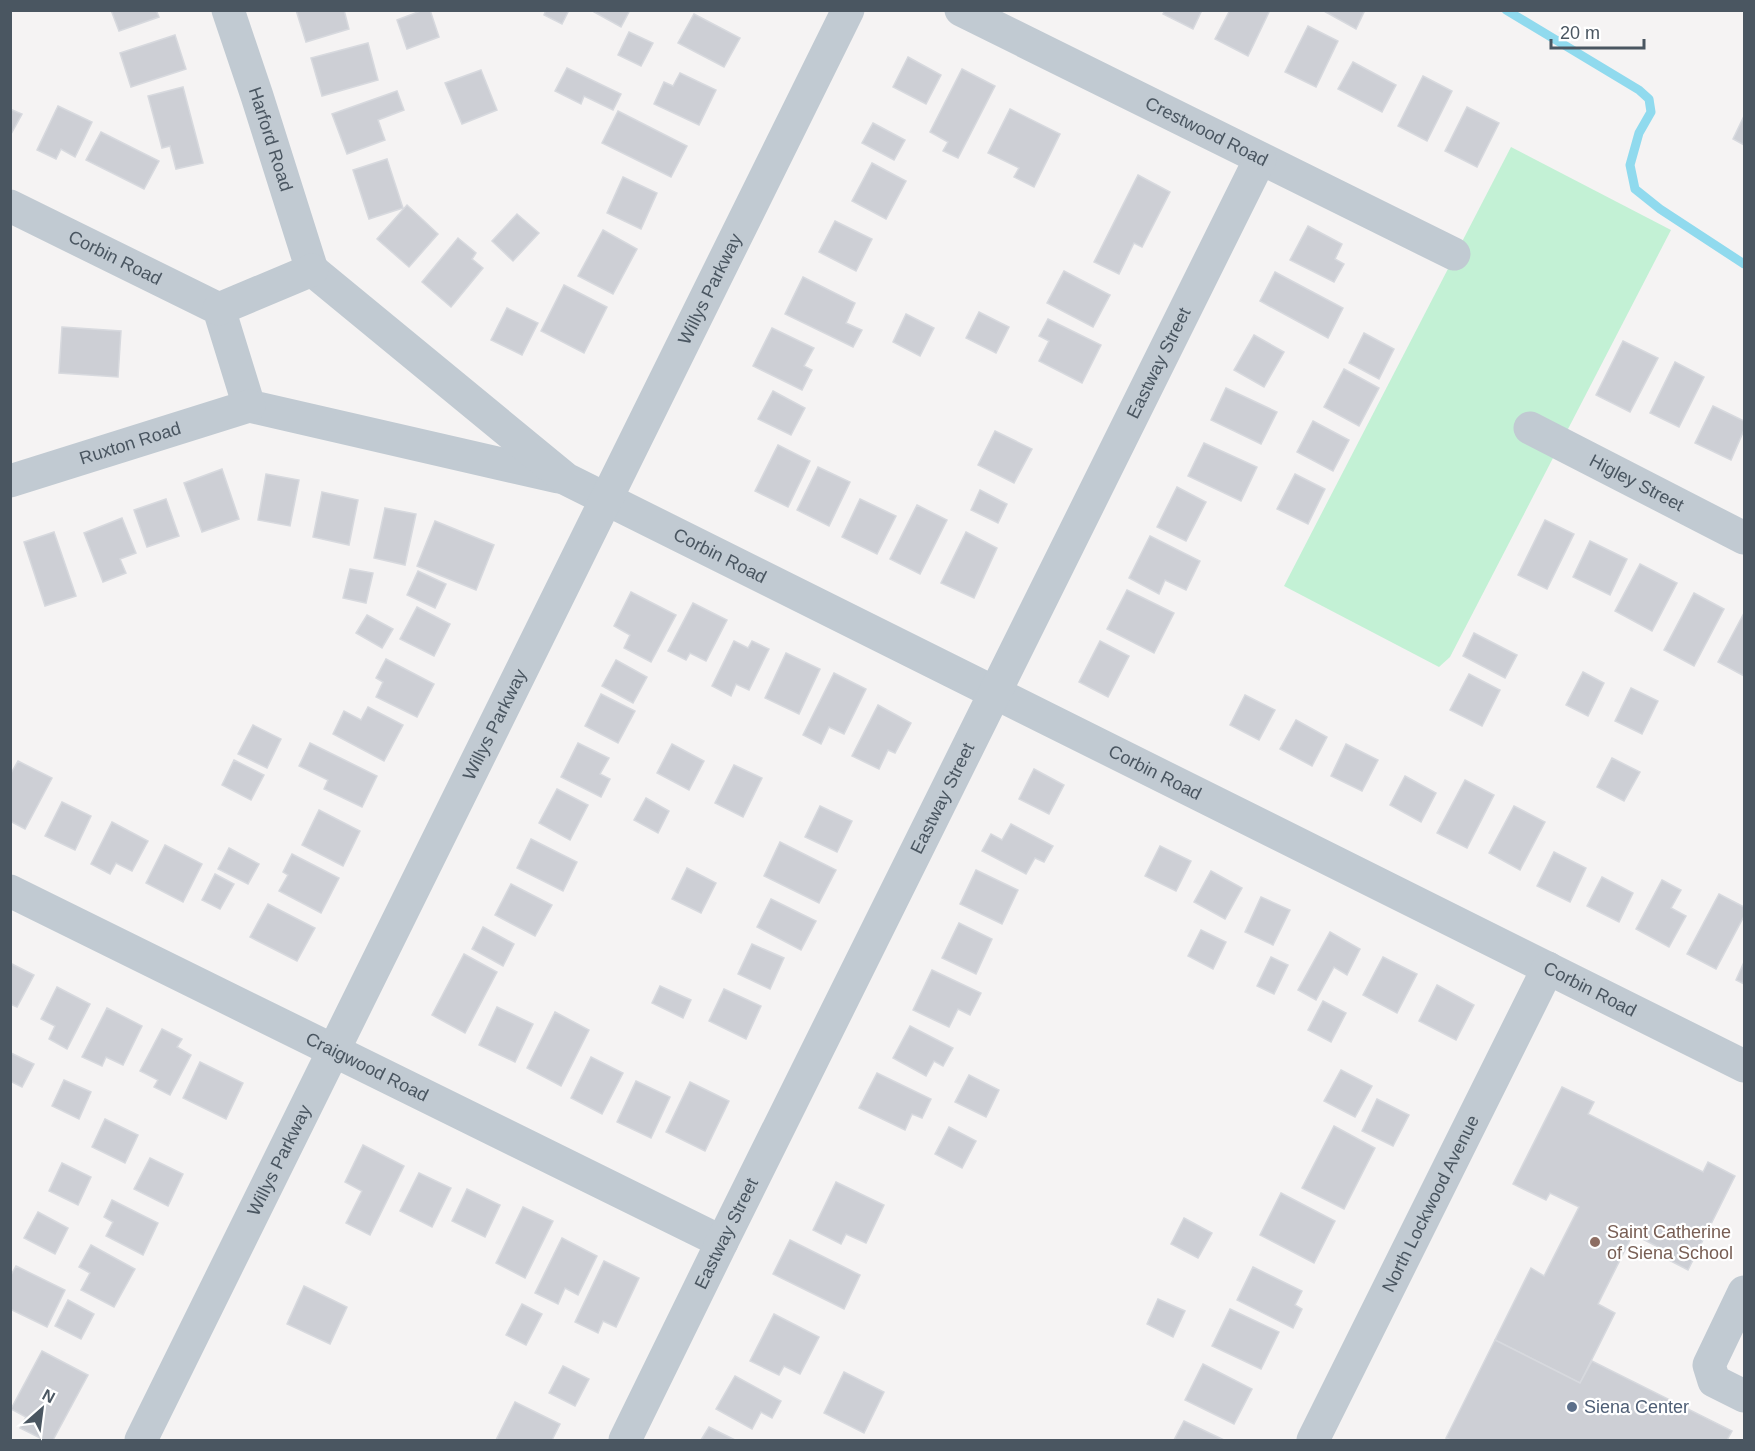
<svg xmlns="http://www.w3.org/2000/svg" width="1755" height="1451" viewBox="0 0 1755 1451" font-family="Helvetica,sans-serif">
<style>
.green{fill:#c3f1d5}
.lines{fill:none;stroke-linecap:round;stroke-linejoin:round}
.stream{stroke:#90daee;stroke-width:9}
.building{fill:#cdcfd5;stroke:#d7d9de;stroke-width:1.5}
.minor{stroke:#c1cad2;stroke-width:33}
.education-dot{fill:#8d6e63;stroke:#fff;stroke-width:2}
.service-dot{fill:#5c6f8a;stroke:#fff;stroke-width:2}
.labels{text-anchor:middle;dominant-baseline:central;stroke-width:4.5;stroke-linejoin:round;paint-order:stroke}
.street-label{font-size:18px;fill:#4a5661;stroke:#fff}
.education-label{font-size:18px;fill:#785e54;stroke:#fff;text-anchor:start}
.service-label{font-size:18px;fill:#4e5e75;stroke:#fff;text-anchor:start}
</style>
<rect width="100%" height="100%" fill="#f5f3f3"/>
<!-- green -->
<path class="green" d="M1511,147L1671,230L1450,657L1439,667L1284,586Z"/>
<g class="lines">
<!-- stream -->
<path class="stream" d="M1506,10L1639,90L1649,99L1651,112L1639,133L1630,165L1635,189L1660,209L1744,264"/>
</g>
<!-- building -->
<g class="building">
<path d="M111,10H156L159,17L119,31Z"/>
<path d="M296,10H344L349,29L306,42Z"/>
<path d="M423,10H430L439,37L407,49L397,20Z"/>
<path d="M546,10H569L562,24L544,15Z"/>
<path d="M595,10H630L621,27L594,12Z"/>
<path d="M1165,10H1202L1193,29L1163,14Z"/>
<path d="M1230,10H1270L1248,56L1215,39Z"/>
<path d="M1322,10H1365L1356,29Z"/>
<path d="M694,14L740,38L724,67L678,43Z"/>
<path d="M1308,26L1338,41L1316,87L1285,72Z"/>
<path d="M629,32L653,43L641,66L618,55Z"/>
<path d="M175,35L186,69L131,87L120,53Z"/>
<path d="M368,43L378,80L322,96L311,58Z"/>
<path d="M908,57L941,75L926,104L893,87Z"/>
<path d="M1353,62L1396,85L1382,112L1338,89Z"/>
<path d="M567,68L621,94L613,110L584,96L581,104L555,91Z"/>
<path d="M962,69L995,86L958,158L943,151L948,142L930,132Z"/>
<path d="M481,70L497,110L462,124L445,83Z"/>
<path d="M680,73L716,90L699,125L654,104L664,82L673,86Z"/>
<path d="M1423,76L1452,91L1427,141L1398,126Z"/>
<path d="M183,87L203,163L176,169L170,146L162,148L148,96Z"/>
<path d="M397,91L404,110L378,120L385,140L347,154L332,114Z"/>
<path d="M58,106L92,122L75,157L61,149L56,159L37,150Z"/>
<path d="M1467,107L1499,123L1477,167L1445,151Z"/>
<path d="M10,109L22,114L10,136Z"/>
<path d="M1010,109L1060,134L1034,187L1014,177L1019,168L988,153Z"/>
<path d="M618,111L687,146L671,177L602,143Z"/>
<path d="M1744,116V145L1733,139Z"/>
<path d="M873,123L905,140L894,160L862,143Z"/>
<path d="M101,132L159,161L144,189L86,160Z"/>
<path d="M387,159L403,208L369,219L353,170Z"/>
<path d="M872,163L906,181L886,219L852,201Z"/>
<path d="M1138,175L1170,192L1142,247L1134,243L1119,274L1094,262Z"/>
<path d="M623,177L657,193L641,229L607,213Z"/>
<path d="M407,205L438,234L409,267L377,239Z"/>
<path d="M517,214L539,233L513,261L492,241Z"/>
<path d="M835,221L872,239L856,271L819,252Z"/>
<path d="M1308,226L1342,244L1335,259L1344,264L1334,282L1290,260Z"/>
<path d="M603,230L637,249L613,294L578,276Z"/>
<path d="M458,238L476,253L472,259L483,268L451,307L422,282Z"/>
<path d="M1064,271L1110,295L1093,327L1047,303Z"/>
<path d="M1275,272L1343,308L1328,338L1260,301Z"/>
<path d="M803,277L855,303L846,323L862,330L853,347L785,314Z"/>
<path d="M564,285L607,307L584,353L541,331Z"/>
<path d="M507,308L538,323L522,355L491,340Z"/>
<path d="M979,312L1009,327L996,353L966,338Z"/>
<path d="M906,314L934,328L920,356L893,342Z"/>
<path d="M1048,319L1101,345L1082,383L1039,361L1049,341L1039,336Z"/>
<path d="M62,327L121,331L118,377L59,373Z"/>
<path d="M772,328L814,348L804,366L812,370L802,390L753,366Z"/>
<path d="M1364,333L1394,349L1379,379L1349,363Z"/>
<path d="M1254,335L1284,352L1264,387L1234,370Z"/>
<path d="M1623,341L1658,358L1630,412L1596,395Z"/>
<path d="M1675,362L1704,377L1679,427L1650,413Z"/>
<path d="M1344,369L1379,388L1359,426L1324,407Z"/>
<path d="M1226,388L1277,412L1261,444L1211,420Z"/>
<path d="M773,391L805,408L791,435L758,419Z"/>
<path d="M1713,406L1744,421V430L1731,460L1695,443Z"/>
<path d="M1313,421L1349,440L1333,471L1297,452Z"/>
<path d="M995,431L1032,449L1014,483L978,465Z"/>
<path d="M1204,443L1257,467L1241,501L1188,476Z"/>
<path d="M778,445L810,461L788,507L755,491Z"/>
<path d="M818,467L850,482L829,526L797,510Z"/>
<path d="M222,469L239,519L202,532L184,483Z"/>
<path d="M266,474L299,480L290,526L258,520Z"/>
<path d="M1295,474L1325,489L1308,524L1277,509Z"/>
<path d="M1177,487L1206,502L1186,541L1157,527Z"/>
<path d="M980,490L1007,504L998,523L971,510Z"/>
<path d="M322,492L358,500L349,545L313,537Z"/>
<path d="M166,499L179,536L147,547L134,510Z"/>
<path d="M860,499L896,516L877,554L842,537Z"/>
<path d="M917,505L947,520L920,574L890,559Z"/>
<path d="M385,508L416,514L405,565L374,558Z"/>
<path d="M122,518L136,553L120,559L126,573L103,582L84,533Z"/>
<path d="M1545,520L1574,534L1547,589L1518,575Z"/>
<path d="M435,521L494,545L476,590L417,566Z"/>
<path d="M54,532L76,596L45,606L24,542Z"/>
<path d="M966,532L997,548L974,598L941,583Z"/>
<path d="M1150,536L1200,561L1186,590L1165,580L1159,594L1129,578Z"/>
<path d="M1590,541L1627,559L1610,595L1573,577Z"/>
<path d="M1640,564L1677,583L1652,631L1615,611Z"/>
<path d="M350,569L373,573L366,603L343,598Z"/>
<path d="M418,571L446,584L435,608L407,595Z"/>
<path d="M1127,590L1174,613L1154,653L1107,629Z"/>
<path d="M631,592L676,615L651,662L624,648L630,635L614,626Z"/>
<path d="M1694,593L1724,609L1694,666L1664,650Z"/>
<path d="M693,603L727,620L706,661L690,653L686,660L668,651Z"/>
<path d="M417,607L450,624L434,656L400,639Z"/>
<path d="M1744,613V676L1718,662Z"/>
<path d="M367,615L393,629L382,648L356,633Z"/>
<path d="M1474,633L1517,655L1505,678L1463,656Z"/>
<path d="M734,641L748,648L752,641L769,649L749,690L736,684L731,696L712,686Z"/>
<path d="M1100,641L1129,656L1108,697L1079,682Z"/>
<path d="M786,653L820,669L799,714L765,698Z"/>
<path d="M386,659L434,684L417,717L376,697L383,682L376,678Z"/>
<path d="M616,660L647,677L633,703L602,686Z"/>
<path d="M1583,672L1604,683L1588,716L1566,705Z"/>
<path d="M834,673L866,689L844,734L829,727L821,744L803,735Z"/>
<path d="M1469,674L1500,690L1482,726L1450,710Z"/>
<path d="M1631,688L1658,701L1642,734L1615,721Z"/>
<path d="M601,694L635,711L618,743L585,726Z"/>
<path d="M1245,695L1275,710L1259,740L1230,725Z"/>
<path d="M878,705L911,723L895,753L888,750L879,769L852,756Z"/>
<path d="M368,707L403,725L384,761L333,734L344,711L361,720Z"/>
<path d="M1296,720L1327,737L1312,766L1280,749Z"/>
<path d="M253,725L281,739L267,768L238,754Z"/>
<path d="M310,743L377,776L362,807L324,789L328,780L299,766Z"/>
<path d="M578,743L609,758L600,774L610,779L601,797L561,777Z"/>
<path d="M672,744L704,761L689,790L657,773Z"/>
<path d="M1346,744L1378,760L1362,791L1331,776Z"/>
<path d="M1612,758L1640,772L1624,801L1597,787Z"/>
<path d="M234,760L264,775L251,800L222,785Z"/>
<path d="M18,761L52,778L25,829L10,821V775Z"/>
<path d="M734,765L762,778L743,817L715,803Z"/>
<path d="M1034,769L1064,785L1049,814L1019,799Z"/>
<path d="M1405,776L1436,793L1421,822L1390,805Z"/>
<path d="M1465,780L1494,795L1467,848L1437,833Z"/>
<path d="M557,789L588,805L570,840L539,823Z"/>
<path d="M646,798L669,811L658,833L634,820Z"/>
<path d="M62,802L91,816L75,850L45,836Z"/>
<path d="M820,806L852,821L837,852L805,837Z"/>
<path d="M1514,806L1545,822L1520,870L1489,853Z"/>
<path d="M319,810L360,831L343,866L302,845Z"/>
<path d="M112,822L148,841L132,871L116,863L110,874L91,864Z"/>
<path d="M1011,824L1053,846L1044,862L1035,858L1026,874L982,851L991,834L1002,840Z"/>
<path d="M531,839L577,862L563,891L517,868Z"/>
<path d="M780,842L836,870L819,903L764,876Z"/>
<path d="M165,845L202,864L183,902L146,883Z"/>
<path d="M1160,846L1191,861L1176,891L1145,876Z"/>
<path d="M229,848L259,864L248,884L218,869Z"/>
<path d="M1554,852L1586,868L1570,902L1537,886Z"/>
<path d="M292,854L339,878L321,913L279,891L288,875L283,872Z"/>
<path d="M687,868L716,883L701,913L672,899Z"/>
<path d="M976,870L1018,890L1002,924L960,904Z"/>
<path d="M1211,871L1242,888L1225,919L1194,902Z"/>
<path d="M215,874L234,884L220,909L202,900Z"/>
<path d="M1602,877L1633,893L1619,922L1587,906Z"/>
<path d="M1662,880L1681,890L1671,908L1686,916L1669,947L1636,929Z"/>
<path d="M511,884L552,905L535,936L495,915Z"/>
<path d="M1719,894L1744,907V916L1716,969L1687,954Z"/>
<path d="M1261,897L1290,910L1273,945L1245,932Z"/>
<path d="M771,899L816,921L801,950L757,927Z"/>
<path d="M268,904L315,928L297,961L250,937Z"/>
<path d="M959,923L992,939L976,974L942,958Z"/>
<path d="M483,927L514,944L503,966L472,949Z"/>
<path d="M1201,930L1226,942L1213,969L1188,956Z"/>
<path d="M1330,932L1360,949L1347,975L1334,967L1316,1000L1298,990Z"/>
<path d="M752,944L784,958L770,989L738,974Z"/>
<path d="M464,954L497,972L465,1033L432,1015Z"/>
<path d="M1271,957L1288,965L1274,994L1257,986Z"/>
<path d="M1383,957L1417,974L1397,1013L1363,995Z"/>
<path d="M1744,962V984L1736,980Z"/>
<path d="M10,963L34,975L17,1007L10,1004Z"/>
<path d="M932,970L981,993L970,1015L958,1009L949,1027L913,1010Z"/>
<path d="M1437,985L1474,1005L1456,1040L1419,1021Z"/>
<path d="M660,986L691,1000L683,1018L652,1003Z"/>
<path d="M57,987L90,1004L67,1049L49,1039L55,1026L41,1019Z"/>
<path d="M724,989L761,1006L746,1039L709,1021Z"/>
<path d="M1323,1001L1346,1013L1331,1042L1308,1030Z"/>
<path d="M497,1007L533,1024L515,1062L479,1045Z"/>
<path d="M107,1008L142,1026L123,1065L106,1057L102,1066L82,1057Z"/>
<path d="M555,1012L589,1030L561,1086L527,1068Z"/>
<path d="M910,1026L953,1048L943,1066L934,1061L926,1076L893,1058Z"/>
<path d="M162,1029L182,1039L177,1047L191,1055L170,1095L154,1087L158,1080L140,1071Z"/>
<path d="M11,1053L34,1064L22,1087L10,1081Z"/>
<path d="M591,1057L623,1073L602,1114L571,1098Z"/>
<path d="M200,1062L243,1083L226,1119L183,1098Z"/>
<path d="M1341,1070L1372,1086L1355,1117L1324,1101Z"/>
<path d="M877,1073L931,1099L922,1118L912,1114L905,1130L859,1108Z"/>
<path d="M969,1075L999,1090L986,1117L955,1102Z"/>
<path d="M64,1080L91,1092L79,1119L52,1106Z"/>
<path d="M636,1081L670,1097L651,1138L617,1122Z"/>
<path d="M690,1082L729,1101L705,1151L666,1132Z"/>
<path d="M1562,1087L1594,1102L1588,1114L1703,1172L1708,1162L1735,1176L1688,1270L1661,1256L1664,1250L1633,1234L1598,1304L1615,1313L1580,1383L1495,1340L1531,1268L1544,1276L1579,1207L1550,1193L1546,1200L1513,1184Z"/>
<path d="M1377,1099L1409,1115L1393,1146L1362,1131Z"/>
<path d="M105,1119L138,1135L125,1163L92,1147Z"/>
<path d="M1334,1126L1375,1148L1344,1209L1302,1188Z"/>
<path d="M949,1127L976,1141L962,1168L935,1154Z"/>
<path d="M363,1145L404,1166L370,1235L346,1223L362,1191L345,1182Z"/>
<path d="M150,1158L183,1174L168,1206L134,1189Z"/>
<path d="M62,1163L91,1177L78,1205L49,1191Z"/>
<path d="M419,1173L451,1188L432,1227L400,1211Z"/>
<path d="M836,1182L884,1205L866,1243L846,1234L841,1244L813,1230Z"/>
<path d="M467,1189L500,1205L485,1237L452,1221Z"/>
<path d="M1281,1193L1335,1221L1314,1263L1260,1235Z"/>
<path d="M112,1200L158,1223L143,1255L106,1236L113,1222L104,1217Z"/>
<path d="M523,1207L553,1221L525,1278L496,1263Z"/>
<path d="M38,1212L68,1228L55,1254L24,1238Z"/>
<path d="M1184,1218L1212,1233L1198,1258L1171,1244Z"/>
<path d="M562,1238L597,1256L578,1295L565,1288L558,1304L535,1293Z"/>
<path d="M790,1240L860,1275L844,1309L773,1274Z"/>
<path d="M91,1245L135,1269L114,1307L81,1290L90,1273L79,1267Z"/>
<path d="M604,1261L639,1278L616,1327L603,1321L598,1333L575,1322Z"/>
<path d="M16,1266L65,1290L47,1327L10,1309V1277Z"/>
<path d="M1253,1267L1302,1291L1295,1305L1302,1309L1293,1328L1237,1300Z"/>
<path d="M304,1286L347,1307L330,1344L287,1324Z"/>
<path d="M1158,1299L1185,1311L1173,1337L1147,1324Z"/>
<path d="M68,1300L94,1314L81,1339L55,1326Z"/>
<path d="M522,1304L542,1314L526,1345L506,1335Z"/>
<path d="M1230,1309L1279,1332L1261,1369L1212,1346Z"/>
<path d="M774,1314L819,1337L800,1374L784,1366L779,1375L750,1361Z"/>
<path d="M1495,1340L1580,1383L1592,1361L1732,1431L1727,1440H1451L1446,1438Z"/>
<path d="M42,1351L88,1375L53,1440H44L20,1428L26,1417L11,1409Z"/>
<path d="M1203,1364L1252,1389L1234,1424L1185,1400Z"/>
<path d="M563,1366L589,1379L575,1406L549,1393Z"/>
<path d="M844,1372L884,1392L864,1433L824,1413Z"/>
<path d="M735,1376L781,1401L772,1418L761,1412L752,1429L716,1409Z"/>
<path d="M515,1402L560,1424L552,1440H496Z"/>
<path d="M1184,1421L1224,1440H1174Z"/>
<path d="M709,1427L735,1440H701Z"/>
</g>
<g class="lines">
<!-- minor -->
<g class="minor">
<path id="s1" d="M228,10L257,96L312,270"/>
<path id="s2" d="M961,10L1454,254"/>
<path id="s3" d="M10,206L219,309L249,406L558,477"/>
<path id="s4" d="M312,270L566,479L1744,1066"/>
<path d="M219,309L312,270"/>
<path id="s5" d="M1530,428L1744,538"/>
<path id="s6" d="M10,481L249,406"/>
<path id="s7" d="M10,891L722,1242"/>
<path d="M1744,1292L1709,1365L1714,1381L1744,1396"/>
<path id="s8" d="M141,1440L848,10"/>
<path id="s9" d="M625,1440L722,1242L1260,159"/>
<path id="s10" d="M1313,1440L1548,968"/>
</g>
</g>
<!-- markers -->
<circle class="education-dot" cx="1595" cy="1242" r="6"/>
<circle class="service-dot" cx="1572" cy="1407" r="6"/>
<g class="labels">
<!-- street labels -->
<g class="street-label">
<text stroke="none"><textPath href="#s2" startOffset="274">Crestwood Road</textPath></text>
<text stroke="none"><textPath href="#s1" startOffset="136">Harford Road</textPath></text>
<text stroke="none"><textPath href="#s3" startOffset="117">Corbin Road</textPath></text>
<text stroke="none"><textPath href="#s8" startOffset="1284">Willys Parkway</textPath></text>
<text stroke="none"><textPath href="#s9" startOffset="1202">Eastway Street</textPath></text>
<text stroke="none"><textPath href="#s6" startOffset="126">Ruxton Road</textPath></text>
<text stroke="none"><textPath href="#s5" startOffset="120">Higley Street</textPath></text>
<text stroke="none"><textPath href="#s4" startOffset="501">Corbin Road</textPath></text>
<text stroke="none"><textPath href="#s8" startOffset="798">Willys Parkway</textPath></text>
<text stroke="none"><textPath href="#s4" startOffset="987">Corbin Road</textPath></text>
<text stroke="none"><textPath href="#s9" startOffset="716">Eastway Street</textPath></text>
<text stroke="none"><textPath href="#s4" startOffset="1473">Corbin Road</textPath></text>
<text stroke="none"><textPath href="#s7" startOffset="398">Craigwood Road</textPath></text>
<text stroke="none"><textPath href="#s8" startOffset="312">Willys Parkway</textPath></text>
<text stroke="none"><textPath href="#s10" startOffset="264">North Lockwood Avenue</textPath></text>
<text stroke="none"><textPath href="#s9" startOffset="230">Eastway Street</textPath></text>
</g>
<!-- education labels -->
<g class="education-label">
<text x="1607" y="1232">Saint Catherine<tspan x="1607" dy="21">of Siena School</tspan></text>
</g>
<!-- service labels -->
<g class="service-label">
<text x="1584" y="1407">Siena Center</text>
</g>
</g>
<!-- border -->
<rect width="1755" height="1451" fill="none" stroke="#4a5661" stroke-width="24"/>
<!-- north arrow -->
<g transform="translate(42 1409) rotate(28)" stroke="#ffffff" stroke-width="4.5" paint-order="stroke">
<path d="M0-4.5L10 22L0 15L-10 22Z" fill="#4a5661"/>
<text y="-9" font-size="16" font-weight="bold" text-anchor="middle" fill="#4a5661">N</text>
</g>
<!-- scale -->
<path d="M1551 39v9h93v-9" fill="none" stroke="#4a5661" stroke-width="3"/>
<text x="1560" y="39" font-size="18" fill="#4a5661" stroke="#ffffff" stroke-width="4.5" paint-order="stroke">20 m</text>
</svg>
